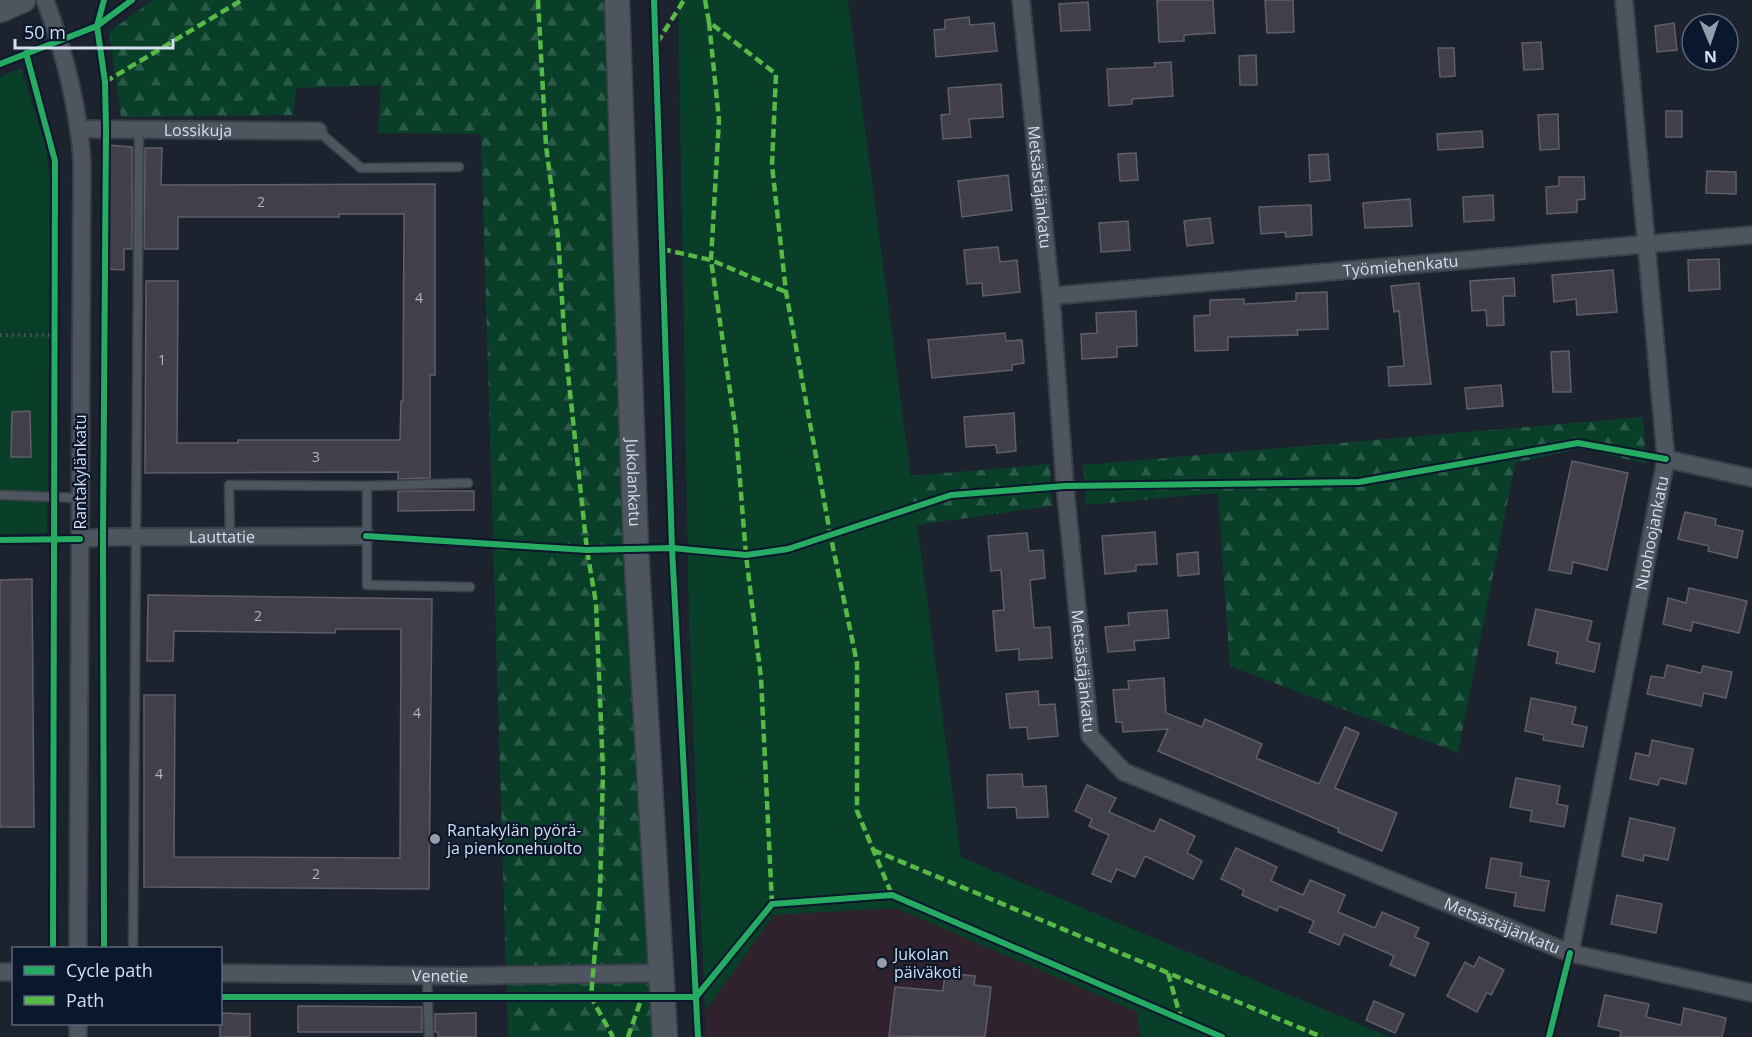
<svg xmlns="http://www.w3.org/2000/svg" width="1752" height="1037" viewBox="0 0 1752 1037" font-family="'Open Sans',sans-serif">
<style>
.education{fill:#2f222d}
.green{fill:#093f29}
.forest{fill:url(#forest-firs)}
.building{fill:#403f4a;stroke:#605e69;stroke-width:1.5}
.lines{fill:none;stroke-linecap:round;stroke-linejoin:round}
.service-casing{stroke:#3a3f49;stroke-width:11}
.minor-casing{stroke:#3a3f49;stroke-width:20}
.secondary-casing{stroke:#3a3f49;stroke-width:27}
.path{stroke:#50555e;stroke-width:4;stroke-dasharray:1.5 4.5;stroke-linecap:butt}
.service{stroke:#4f555f;stroke-width:8}
.minor{stroke:#4f555f;stroke-width:16}
.secondary{stroke:#4f555f;stroke-width:24}
.quiet{stroke:#58b947;stroke-width:4.5;stroke-dasharray:9 4.5;stroke-linecap:butt}
.cycleway-casing{stroke:#0b172c;stroke-width:10}
.cycleway{stroke:#26ab63;stroke-width:6}
.poi-dot{fill:#959dac;stroke:#0b172c;stroke-width:2}
.labels{text-anchor:middle;dominant-baseline:central;stroke-width:4.5;stroke-linejoin:round;paint-order:stroke}
.number-label{font-size:14px;fill:#b0b7c6}
.street-label{font-size:16px;fill:#d6dfef;stroke:#0b172c}
.poi-label{font-size:16px;fill:#d6dfef;stroke:#0b172c;text-anchor:start}
</style>
<defs>
<pattern id="forest-firs" width="22" height="20" patternUnits="userSpaceOnUse" patternTransform="scale(1.5)"><rect width="22" height="20" fill="#093f29"/><path d="M5 1l3.5 6h-7zM16 11l3.5 6h-7z" fill="#2c5a48"/></pattern>
</defs>
<rect width="100%" height="100%" fill="#1c232f"/>
<!-- education -->
<path class="education" d="M896,908L1138,1012L1140,1037H706L705,1011L774,915Z"/>
<!-- green -->
<g class="green">
<path d="M678,0H848L961,857L1390,1037H1140L1137,1012L896,908L774,915L705,1011L689,624Z"/>
<path d="M21,68L46,148L51,186L47,533L0,534V77Z"/>
</g>
<!-- forest -->
<g class="forest">
<path d="M153,0H607L657,1037H508L481,134L378,133L381,85L296,88L293,115L121,117L109,32Z"/>
<path d="M1643,417L1646,464L1581,448L1515,463L1458,753L1230,666L1218,493L1086,505L1083,465Z"/>
<path d="M1050,464L1052,506L917,525L910,476Z"/>
</g>
<!-- building -->
<g class="building">
<path d="M1157,0H1213L1215,33L1184,35V41L1159,42Z"/>
<path d="M1265,0H1293L1294,32L1267,33Z"/>
<path d="M1088,2L1090,30L1061,31L1059,4Z"/>
<path d="M969,17L970,25L994,23L997,51L936,57L934,30L945,29V20Z"/>
<path d="M1674,23L1677,50L1657,52L1655,26Z"/>
<path d="M1541,42L1543,69L1524,70L1522,43Z"/>
<path d="M1438,48H1454L1455,76L1440,77Z"/>
<path d="M1256,55L1257,85H1240L1239,56Z"/>
<path d="M1171,62L1173,96L1132,99V104L1109,106L1107,69L1155,67L1154,63Z"/>
<path d="M1001,84L1003,117L969,119L971,137L943,139L941,115L950,114L948,88Z"/>
<rect x="1666" y="111" width="16" height="26"/>
<path d="M1558,114L1559,149L1540,150L1538,115Z"/>
<path d="M1482,131L1483,147L1438,150L1437,134Z"/>
<path d="M108,145L132,147V249H124V270L108,269Z"/>
<path d="M145,148H162L161,185L435,184V375H430V478L398,479V472L145,473L146,281H178L177,443H238V440H400L401,401H403L404,214H339V217H178V249H144Z"/>
<path d="M1136,153L1138,180L1120,181L1118,154Z"/>
<path d="M1328,154L1330,180L1310,182L1309,155Z"/>
<path d="M1707,171L1736,172V194L1706,193Z"/>
<path d="M1008,175L1012,210L962,217L958,181Z"/>
<path d="M1559,177H1584L1585,199L1577,200V212L1547,214L1546,187L1559,186Z"/>
<path d="M1493,195L1494,220L1464,222L1463,197Z"/>
<path d="M1410,199L1412,226L1365,228L1363,203Z"/>
<path d="M1311,205L1312,235L1286,237L1285,232L1261,234L1259,207Z"/>
<path d="M1210,218L1213,243L1187,246L1184,221Z"/>
<path d="M1128,221L1130,250L1101,252L1099,223Z"/>
<path d="M998,247L1000,262L1017,260L1020,292L983,296L982,283L967,284L964,250Z"/>
<path d="M1719,259L1720,289L1689,291L1688,260Z"/>
<path d="M1613,270L1617,312L1577,315L1576,299L1554,302L1552,275Z"/>
<path d="M1514,278L1515,296H1503L1504,325L1487,326L1486,310L1472,311L1470,281Z"/>
<path d="M1419,283L1431,384L1389,386L1388,367L1404,366L1399,311L1394,312L1391,286Z"/>
<path d="M1327,292L1328,329L1297,330L1298,335L1228,337V350L1195,351L1194,316L1210,315V300L1244,299V304L1296,301V293Z"/>
<path d="M1136,311L1137,346L1117,347V357L1082,359L1081,334L1097,333L1096,313Z"/>
<path d="M1005,333L1006,341L1022,340L1024,363L1012,365V370L932,378L928,340Z"/>
<path d="M1569,351L1571,392H1553L1551,352Z"/>
<path d="M1501,385L1503,406L1467,409L1465,388Z"/>
<path d="M30,411L31,457H11L12,412Z"/>
<path d="M1014,413L1016,451L997,453L996,445L966,447L964,417Z"/>
<path d="M1572,461L1628,473L1607,570L1573,562L1571,574L1549,570Z"/>
<path d="M398,491H474V510L398,511Z"/>
<path d="M1685,512L1716,519L1715,525L1743,531L1737,558L1708,551L1709,546L1678,539Z"/>
<path d="M1155,532L1157,564L1136,565V571L1105,574L1102,536Z"/>
<path d="M1027,533L1029,551L1043,550L1045,578L1030,580L1034,628L1050,627L1052,658L1019,660V649L996,651L993,611L1004,610L1001,570L991,571L988,536Z"/>
<path d="M1198,552L1199,574L1178,576L1177,554Z"/>
<path d="M32,579L34,827H0V580Z"/>
<path d="M1689,588L1747,601L1739,633L1693,622L1691,631L1663,624L1668,598L1686,603Z"/>
<path d="M148,595L432,599L429,889L144,887V695H175L174,857L400,858L401,629H336L335,633L174,631L173,661H147Z"/>
<path d="M1536,609L1592,621L1587,641L1600,644L1594,672L1556,663L1558,652L1528,645Z"/>
<path d="M1167,610L1169,638L1134,641L1135,650L1108,652L1105,627L1129,625L1128,613Z"/>
<path d="M1667,665L1701,673L1703,666L1732,672L1726,698L1704,693L1701,706L1647,694L1651,676L1664,678Z"/>
<path d="M1164,678L1166,713L1202,727L1205,719L1262,744L1256,758L1319,784L1345,727L1359,733L1335,788L1397,813L1382,851L1338,832L1339,829L1158,751L1168,729L1123,732L1122,722H1116L1113,690L1129,689L1128,681Z"/>
<path d="M1038,691L1039,705L1055,704L1058,736L1028,739L1027,727L1010,728L1006,694Z"/>
<path d="M1531,698L1576,707L1572,724L1587,727L1583,747L1543,740L1544,735L1525,731Z"/>
<path d="M1652,740L1693,749L1686,784L1660,778L1658,785L1630,779L1636,753L1649,756Z"/>
<path d="M1022,774L1023,787L1046,786L1048,817L1017,818L1016,807L988,808L987,775Z"/>
<path d="M1516,778L1560,786L1557,804L1568,806L1564,827L1530,821L1532,811L1510,807Z"/>
<path d="M1087,785L1116,798L1109,812L1154,832L1160,819L1195,836L1187,853L1202,861L1193,879L1145,856L1135,877L1117,869L1111,882L1092,874L1109,835L1089,826L1092,819L1075,811Z"/>
<path d="M1630,818L1675,828L1668,860L1644,855L1643,861L1622,856Z"/>
<path d="M1236,848L1277,867L1271,881L1303,895L1310,880L1345,895L1338,912L1375,928L1382,912L1419,928L1415,937L1429,943L1415,976L1390,965L1394,956L1344,934L1339,945L1309,932L1314,921L1279,906L1277,911L1242,895L1244,890L1221,879Z"/>
<path d="M1491,858L1522,863L1520,876L1549,881L1544,911L1514,906L1516,893L1486,888Z"/>
<path d="M1617,895L1662,904L1656,933L1611,924Z"/>
<path d="M1479,957L1504,970L1491,995L1487,992L1477,1012L1447,996L1465,962L1474,967Z"/>
<path d="M945,973L975,976L974,985L991,987L985,1037L889,1036L895,987L943,991Z"/>
<path d="M1605,995L1649,1004L1646,1017L1681,1025L1684,1008L1726,1018L1722,1037H1620L1621,1031L1598,1026Z"/>
<path d="M1374,1001L1404,1014L1395,1033L1366,1020Z"/>
<path d="M298,1006L422,1007V1032H298Z"/>
<path d="M220,1013L250,1014V1037H220Z"/>
<path d="M476,1013V1037H438V1032H435V1014Z"/>
</g>
<g class="lines">
<defs>
<g id="service">
<path d="M318,131L361,168L459,167"/>
<path d="M367,486L468,483"/>
<path d="M0,495L80,498"/>
<path d="M230,537L229,485L367,486V585L470,587"/>
<path d="M133,948L139,129"/>
<path d="M427,976L429,1037"/>
</g>
<g id="minor">
<path d="M45,0C64,51 78,105 82,160L78,948"/>
<path id="s1" d="M1021,0L1051,296L1065,486L1090,736L1124,772L1570,953L1752,993"/>
<path id="s2" d="M80,129L318,131"/>
<path id="s3" d="M1051,296L1752,235"/>
<path d="M1666,459L1752,478"/>
<path id="s4" d="M80,539L103,537L366,536"/>
<path id="s5" d="M1570,953L1666,459L1624,0"/>
<path d="M0,972H14"/>
<path id="s6" d="M220,973L464,976L661,973"/>
<path d="M78,1037V1024"/>
</g>
<g id="secondary">
<path id="s7" d="M617,0L636,549L665,1037"/>
<path d="M0,10L23,0"/>
</g>
</defs>
<!-- service casing -->
<use href="#service" class="service-casing"/>
<!-- minor casing -->
<use href="#minor" class="minor-casing"/>
<!-- secondary casing -->
<use href="#secondary" class="secondary-casing"/>
<!-- path -->
<path class="path" d="M0,335H55"/>
<!-- service -->
<use href="#service" class="service"/>
<!-- minor -->
<use href="#minor" class="minor"/>
<!-- secondary -->
<use href="#secondary" class="secondary"/>
<!-- quiet -->
<g class="quiet">
<path d="M538,0L546,146L558,237L565,346L587,550L596,603L603,772L600,892L591,997L613,1037"/>
<path d="M705,0L709,22L776,74L772,165L786,292L830,533L857,663V811L892,895"/>
<path d="M709,22L719,120L711,260L736,432L746,555L761,678L772,904"/>
<path d="M657,43L684,0"/>
<path d="M105,82L242,0"/>
<path d="M662,249L711,260L786,292"/>
<path d="M873,850L1322,1037"/>
<path d="M1168,973L1181,1019"/>
<path d="M628,1037L642,997"/>
</g>
<defs>
<g id="cycleway">
<path d="M104,0L97,26L105,82L106,129L103,537L104,948"/>
<path d="M654,0L672,548L698,1037"/>
<path d="M26,53L55,161L53,948"/>
<path d="M0,64L97,26L132,0"/>
<path d="M366,536L587,550L672,548L746,555L788,549L951,495L1065,486L1359,482L1578,443L1666,459"/>
<path d="M0,540L80,539"/>
<path d="M220,997H696"/>
<path d="M696,997L772,904L892,895L1222,1037"/>
<path d="M1549,1037L1570,953"/>
</g>
</defs>
<!-- cycleway casing -->
<use href="#cycleway" class="cycleway-casing"/>
<!-- cycleway -->
<use href="#cycleway" class="cycleway"/>
</g>
<!-- markers -->
<g class="poi-dot">
<circle cx="435" cy="839" r="6"/>
<circle cx="882" cy="963" r="6"/>
</g>
<g class="labels">
<!-- number labels -->
<g class="number-label">
<text x="261" y="201">2</text>
<text x="419" y="297">4</text>
<text x="162" y="359">1</text>
<text x="316" y="456">3</text>
<text x="258" y="615">2</text>
<text x="417" y="712">4</text>
<text x="159" y="773">4</text>
<text x="316" y="873">2</text>
</g>
<!-- street labels -->
<g class="street-label">
<text stroke="none"><textPath href="#s2" startOffset="118">Lossikuja</textPath></text>
<text stroke="none"><textPath href="#s1" startOffset="188">Metsästäjänkatu</textPath></text>
<text stroke="none"><textPath href="#s3" startOffset="351">Työmiehenkatu</textPath></text>
<text transform="translate(80 472) rotate(-90)">Rantakylänkatu</text>
<text stroke="none"><textPath href="#s7" startOffset="483">Jukolankatu</textPath></text>
<text stroke="none"><textPath href="#s5" startOffset="428">Nuohoojankatu</textPath></text>
<text stroke="none"><textPath href="#s4" startOffset="142">Lauttatie</textPath></text>
<text stroke="none"><textPath href="#s1" startOffset="674">Metsästäjänkatu</textPath></text>
<text stroke="none"><textPath href="#s1" startOffset="1197">Metsästäjänkatu</textPath></text>
<text stroke="none"><textPath href="#s6" startOffset="220">Venetie</textPath></text>
</g>
<!-- poi labels -->
<g class="poi-label">
<text x="447" y="830">Rantakylän pyörä-<tspan x="447" dy="18">ja pienkonehuolto</tspan></text>
<text x="894" y="954">Jukolan<tspan x="894" dy="18">päiväkoti</tspan></text>
</g>
</g>
<!-- legend -->
<rect x="12" y="947" width="210" height="78" fill="#0b172c" stroke="#5c677a" stroke-width="1.5"/>
<rect x="24" y="966" width="30" height="9" fill="#26ab63" stroke="#5c677a" stroke-width="1.5"/>
<text x="66" y="977" font-size="18" fill="#d6dfef">Cycle path</text>
<rect x="24" y="996" width="30" height="9" fill="#58b947" stroke="#5c677a" stroke-width="1.5"/>
<text x="66" y="1007" font-size="18" fill="#d6dfef">Path</text>
<!-- north arrow -->
<g transform="translate(1710 42) rotate(178)"><circle r="28" fill="#0b172c" stroke="#5c677a" stroke-width="1.5"/>
<path d="M0-4.5L10 22L0 15L-10 22Z" fill="#959dac"/>
<text y="-9" font-size="16" font-weight="bold" text-anchor="middle" fill="#d6dfef">N</text>
</g>
<!-- scale -->
<path d="M15 39v9h158v-9" fill="none" stroke="#d6dfef" stroke-width="3"/>
<text x="24" y="39" font-size="18" fill="#d6dfef" stroke="#0b172c" stroke-width="4.5" paint-order="stroke">50 m</text>
</svg>
